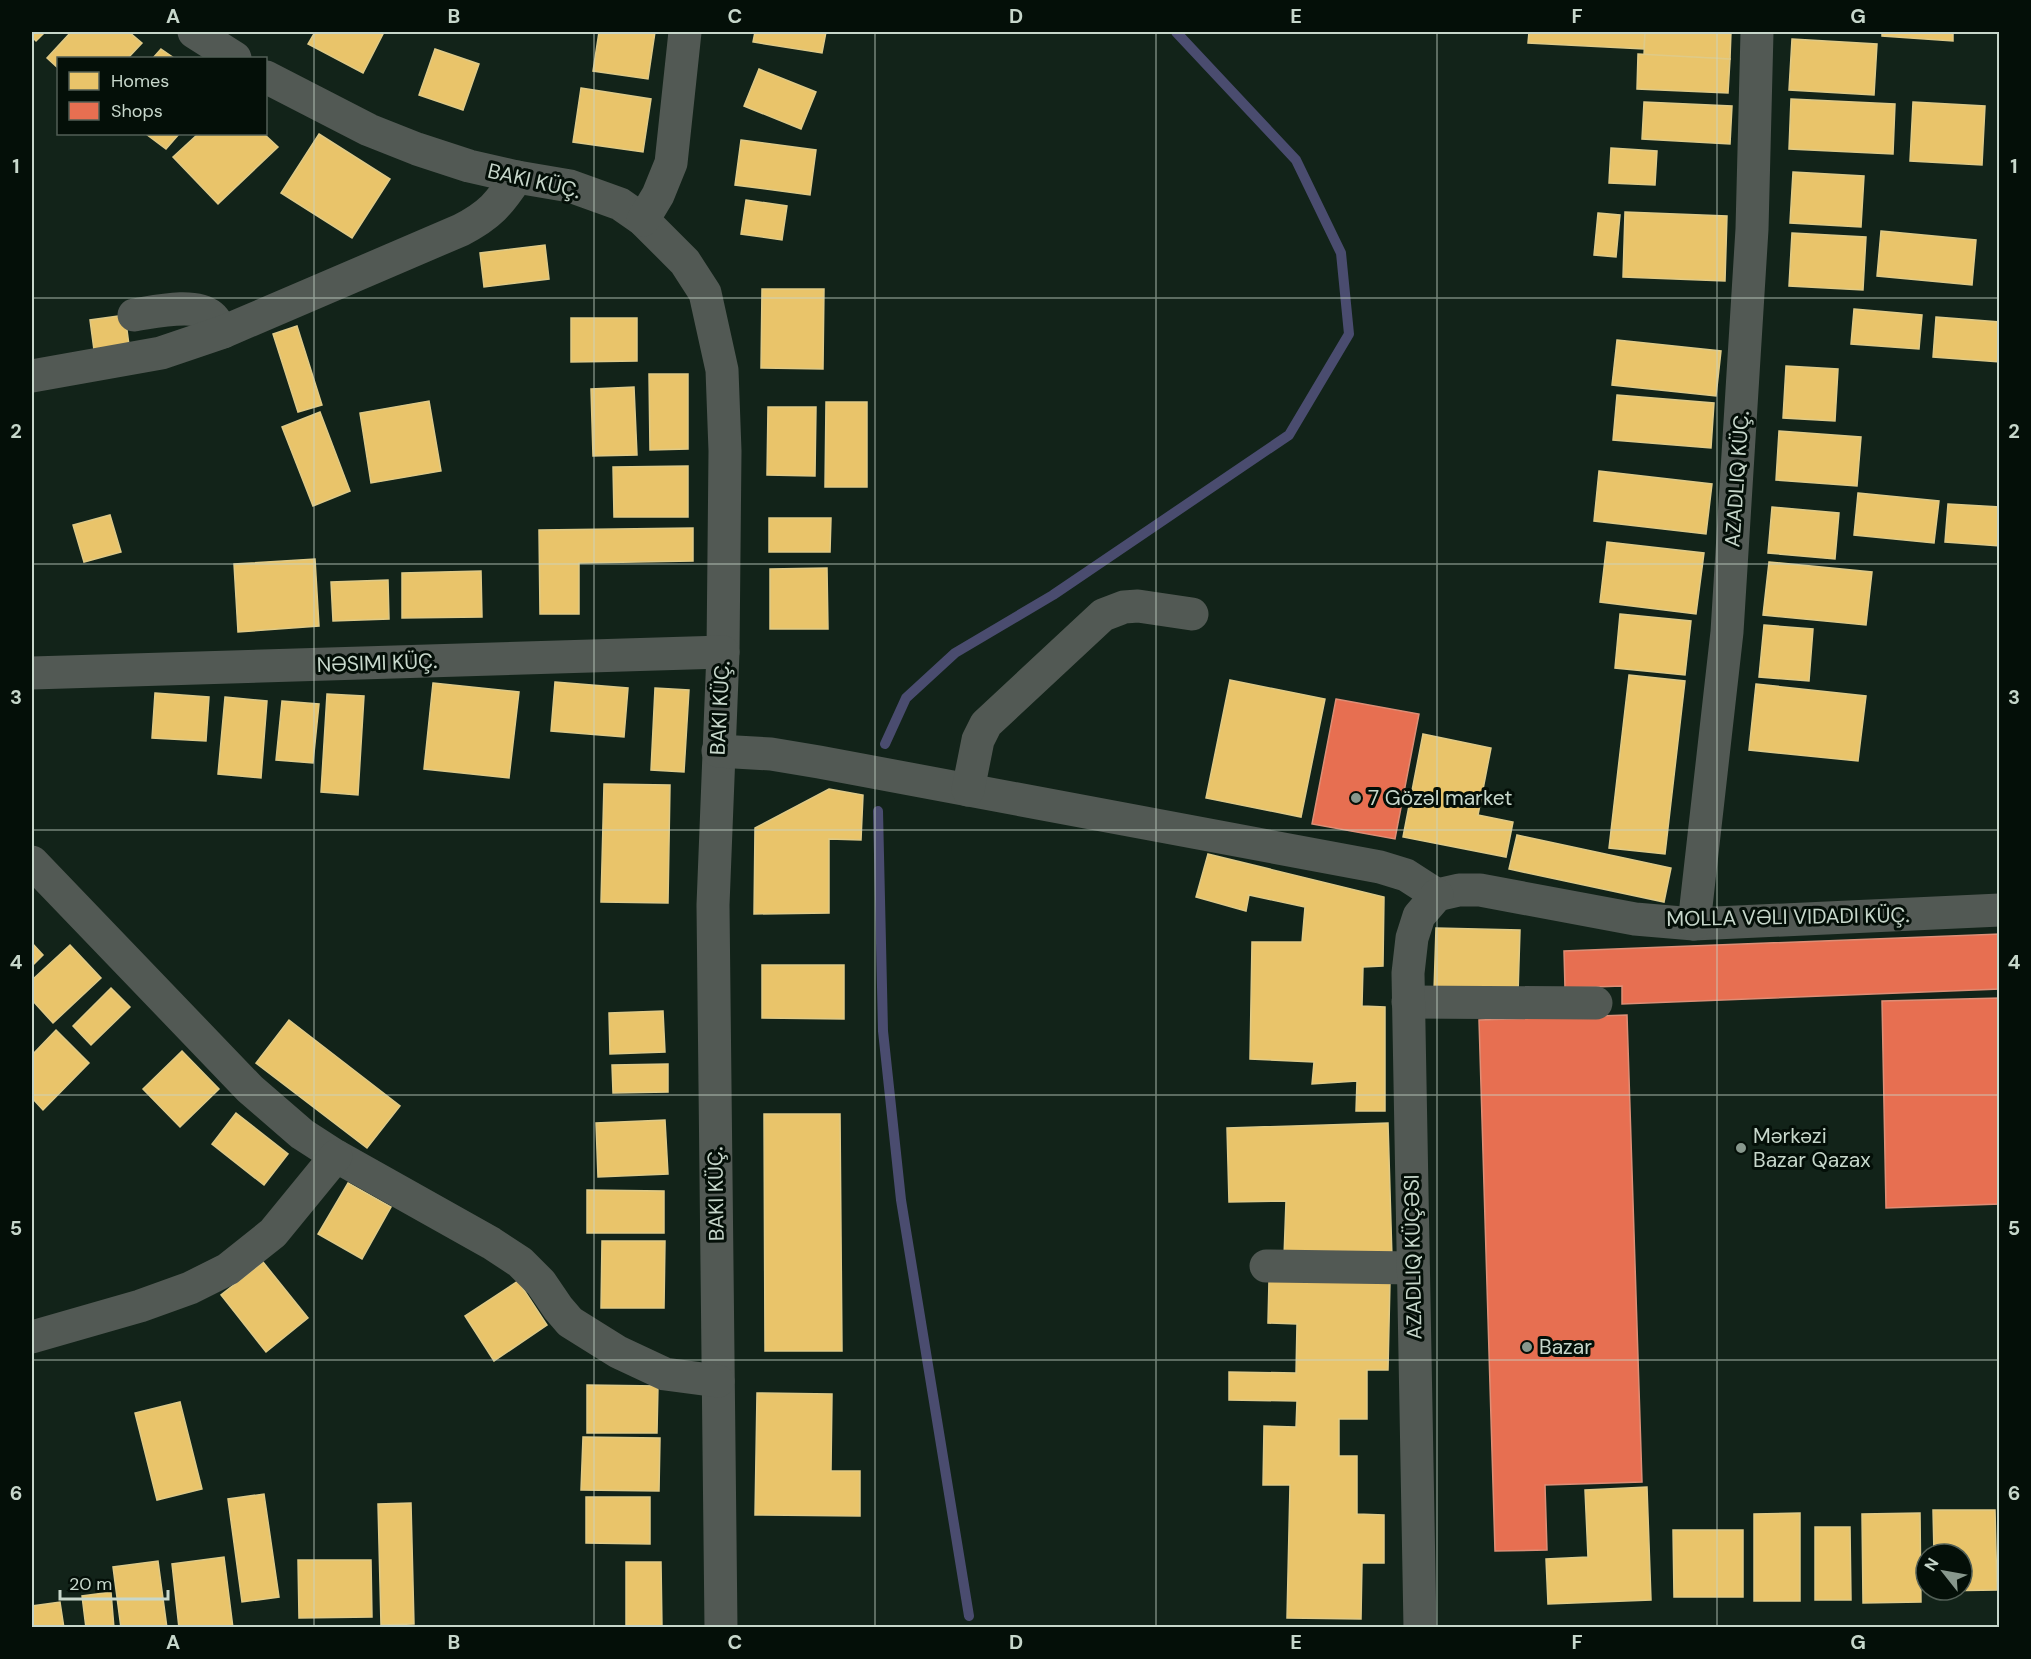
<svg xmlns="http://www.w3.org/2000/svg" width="2031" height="1659" viewBox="0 0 2031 1659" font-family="'DM Sans',sans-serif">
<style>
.homes{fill:#e9c46a;stroke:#dfca87;stroke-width:1.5}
.shops{fill:#e76f51;stroke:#dd8e76;stroke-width:1.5}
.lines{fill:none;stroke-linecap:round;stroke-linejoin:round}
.stream{stroke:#4a4c6f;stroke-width:10}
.minor{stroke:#525954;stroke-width:33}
.grid{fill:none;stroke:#c7d7cb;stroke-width:1.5;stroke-opacity:0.55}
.poi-dot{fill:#88988d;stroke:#040f08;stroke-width:2}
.labels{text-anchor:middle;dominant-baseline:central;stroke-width:6;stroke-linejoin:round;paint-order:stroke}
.street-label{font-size:21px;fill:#c7d7cb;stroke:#040f08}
.poi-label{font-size:21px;fill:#c7d7cb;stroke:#040f08;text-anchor:start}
.neatline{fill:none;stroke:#c7d7cb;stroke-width:2}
.grid-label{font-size:20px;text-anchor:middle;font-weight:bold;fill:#c7d7cb}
</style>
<rect width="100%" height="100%" fill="#122319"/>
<!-- homes -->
<g class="homes">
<path d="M32,32H45L36,41L32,37Z"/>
<path d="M71,32H129L142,43L128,58H58V68L47,58Z"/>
<path d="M315,32H384L363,73L308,44Z"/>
<path d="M599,32H655L648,79L593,71Z"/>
<path d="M755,32H826L822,53L753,42Z"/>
<path d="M1529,32H1645L1644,49L1528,43Z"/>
<path d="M1645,32H1731L1730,59L1644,55Z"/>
<path d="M1882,32H1953V41L1882,36Z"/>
<path d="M1792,39L1877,44L1874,95L1789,90Z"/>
<path d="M161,49L174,58H153Z"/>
<path d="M435,49L479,64L463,110L419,95Z"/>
<path d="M1638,54L1730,59L1728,93L1637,89Z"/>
<path d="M759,69L816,92L801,129L744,106Z"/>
<path d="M581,88L651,99L643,152L573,142Z"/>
<path d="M1791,99L1895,104L1893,154L1789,149Z"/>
<path d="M1644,102L1732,106L1730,144L1642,139Z"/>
<path d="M1913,102L1985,106L1982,165L1910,161Z"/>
<path d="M146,134H179L166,149Z"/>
<path d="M198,134H264L278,147L218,204L173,157Z"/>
<path d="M319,134L390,179L352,238L281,193Z"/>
<path d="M741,140L816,150L810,195L735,185Z"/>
<path d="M1611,148L1657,151L1655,185L1609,183Z"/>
<path d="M1793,172L1864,176L1861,227L1790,223Z"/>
<path d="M746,200L787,206L782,240L741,234Z"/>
<path d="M1625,212L1727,216L1725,281L1623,277Z"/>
<path d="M1598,213L1620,215L1616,257L1594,255Z"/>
<path d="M1881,231L1976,240L1972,285L1877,276Z"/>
<path d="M1792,233L1866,237L1863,290L1789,286Z"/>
<path d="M545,245L549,279L484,287L480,253Z"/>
<path d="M762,289H824L823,369L761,368Z"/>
<path d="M1854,309L1922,315L1919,349L1851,344Z"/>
<path d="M125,315L129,345L94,350L90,320Z"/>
<path d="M1936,317L2000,322V362L1933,357Z"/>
<path d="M571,318H637V361L571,362Z"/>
<path d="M297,326L322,405L298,412L273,334Z"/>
<path d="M1617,340L1721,351L1716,396L1612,385Z"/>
<path d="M1786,366L1838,369L1835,421L1783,418Z"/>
<path d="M649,374H688V449L650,450Z"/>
<path d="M634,387L637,455L593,456L591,389Z"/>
<path d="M1617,395L1714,403L1711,448L1613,440Z"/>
<path d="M429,401L441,471L371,483L360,413Z"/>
<path d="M826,402H867V487H825Z"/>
<path d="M768,407H816L815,476L767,475Z"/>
<path d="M320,412L350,491L313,506L282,427Z"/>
<path d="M1779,431L1861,437L1857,486L1776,480Z"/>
<path d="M688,466V517H614L613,467Z"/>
<path d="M1599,471L1712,484L1706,534L1594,521Z"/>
<path d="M1858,493L1939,501L1934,543L1854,535Z"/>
<path d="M1948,504L2000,507V546L1945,542Z"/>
<path d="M1772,507L1839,513L1835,559L1768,553Z"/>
<path d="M110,515L121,552L84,562L73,525Z"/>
<path d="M769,518H831L830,552H769Z"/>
<path d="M693,528V561L579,563V614H540L539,530Z"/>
<path d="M1607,542L1704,553L1696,614L1600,602Z"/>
<path d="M315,559L319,626L238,632L234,564Z"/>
<path d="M1769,562L1872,572L1866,625L1763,615Z"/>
<path d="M827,568L828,629H770V569Z"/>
<path d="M481,571L482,617L402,618V573Z"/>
<path d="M388,580L389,619L333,621L331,582Z"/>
<path d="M1620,614L1691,621L1685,675L1615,668Z"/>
<path d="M1764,625L1813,629L1809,681L1759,677Z"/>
<path d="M1629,675L1685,681L1665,854L1609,848Z"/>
<path d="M1230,680L1325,699L1301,817L1206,798Z"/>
<path d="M555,682L628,688L624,737L551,731Z"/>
<path d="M433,683L519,692L509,778L424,769Z"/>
<path d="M1756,684L1866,696L1858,761L1749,750Z"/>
<path d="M655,688L689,690L684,772L651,770Z"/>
<path d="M155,693L209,697L206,741L152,738Z"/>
<path d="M327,694L364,696L358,795L321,792Z"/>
<path d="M225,697L267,701L261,778L218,774Z"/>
<path d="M282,701L319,704L313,763L276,760Z"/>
<path d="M1423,734L1491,748L1478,815L1513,822L1506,857L1403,837Z"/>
<path d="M604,784L670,785L668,903L601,902Z"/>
<path d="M829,789L863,795L861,840L829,839V913L754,914L755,828Z"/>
<path d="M1517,835L1671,868L1664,902L1509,869Z"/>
<path d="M1208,854L1384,897L1383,966L1363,967L1362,1006L1385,1007V1111H1356L1357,1081L1312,1084L1314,1062L1250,1059L1252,942H1302L1305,907L1249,895L1246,911L1196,897Z"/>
<path d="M1436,928L1520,930L1518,994L1434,991Z"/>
<path d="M32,943L43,955L32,966Z"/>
<path d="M70,945L101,978L53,1023L32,1000V980Z"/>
<path d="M762,965H844V1019L762,1018Z"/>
<path d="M111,988L130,1007L91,1045L73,1026Z"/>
<path d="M663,1011L665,1052L610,1054L609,1013Z"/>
<path d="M289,1020L400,1106L367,1148L256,1063Z"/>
<path d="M56,1030L89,1063L43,1110L32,1098V1055Z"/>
<path d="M182,1051L219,1089L180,1127L143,1089Z"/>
<path d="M668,1064V1092L613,1093L612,1065Z"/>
<path d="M236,1113L288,1154L264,1185L212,1144Z"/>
<path d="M764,1114H840L842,1351H765Z"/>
<path d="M665,1120L668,1174L598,1177L596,1123Z"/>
<path d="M1388,1123L1392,1258L1284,1257L1286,1201L1229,1202L1227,1128Z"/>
<path d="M348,1183L391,1207L362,1259L318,1234Z"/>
<path d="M587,1190L664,1191V1233H587Z"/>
<path d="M602,1241H665L664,1308H601Z"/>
<path d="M263,1262L308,1318L266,1352L221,1295Z"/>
<path d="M1269,1280L1390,1281L1388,1370H1367V1419H1339V1456H1357V1514L1384,1515V1563H1362L1361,1619L1287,1618L1290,1485H1263L1264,1426L1296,1427L1297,1401L1229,1400V1372L1296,1373L1297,1324L1268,1323Z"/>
<path d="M518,1281L547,1325L494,1361L465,1316Z"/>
<path d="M587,1385L658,1386L657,1433H587Z"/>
<path d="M757,1393L832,1394L831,1471H860V1516L755,1515Z"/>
<path d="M180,1402L202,1489L157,1500L135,1413Z"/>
<path d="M583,1437L660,1438L659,1491L581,1490Z"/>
<path d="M1647,1487L1651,1600L1548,1604L1546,1559L1588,1557L1585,1490Z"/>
<path d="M264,1494L279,1597L242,1602L228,1499Z"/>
<path d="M586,1497H650V1544L586,1543Z"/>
<path d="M411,1503L414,1624L381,1625L378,1504Z"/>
<path d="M1933,1510H1995L1997,1590L1934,1591L1962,1590V1554H1934Z"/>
<path d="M1800,1513V1601H1754V1514Z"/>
<path d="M1920,1513L1921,1602L1863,1603L1862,1514Z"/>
<path d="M1815,1527H1850L1851,1600H1815Z"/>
<path d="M1673,1530H1743V1597H1674Z"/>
<path d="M224,1557L233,1628H179L172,1564Z"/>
<path d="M298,1560H371L372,1617L299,1618Z"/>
<path d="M158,1561L167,1628H121L113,1567Z"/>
<path d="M626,1562H661L662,1628H626Z"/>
<path d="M111,1592L114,1628H86L82,1596Z"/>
<path d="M60,1602L64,1628H32V1606Z"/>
</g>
<!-- shops -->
<g class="shops">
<path d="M1336,699L1419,714L1395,839L1312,824Z"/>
<path d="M2000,934V989L1622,1004V986L1565,988L1564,951Z"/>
<path d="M2000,998V1204L1886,1208L1882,1001Z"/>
<path d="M1627,1015L1642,1482L1545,1485L1547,1550L1495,1551L1479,1020Z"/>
</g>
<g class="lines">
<!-- stream -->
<g class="stream">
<path d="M885,744L906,698L955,653L1053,595L1289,435L1349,334L1341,253L1296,160L1176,32"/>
<path d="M878,811L883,1031L901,1200L969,1616"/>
</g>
<!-- minor -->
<g class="minor">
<path d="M194,32L235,58"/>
<path d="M266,77L369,130L417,149L469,166L517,177L570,186L620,204L643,220L685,262L705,293L722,370L725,451L723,652L713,905L721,1628"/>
<path d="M643,220L658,195L671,163L685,32"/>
<path d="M134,315C154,312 194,302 211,316C216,320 219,327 223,332"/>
<path d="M32,376L161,353L223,332L461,230C490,215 499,204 517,177"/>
<path d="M32,673L723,652"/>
<path d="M718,751L771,754L819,762L1380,867L1406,875L1437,895"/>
<path d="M968,790L978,740L986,724L1103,615L1124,607L1138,606L1192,614"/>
<path d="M32,862L250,1089L302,1134L336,1156L491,1243L520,1262L541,1283L558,1308L570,1322L618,1352L665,1374L718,1381"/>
<path d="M1437,895L1459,890H1480L1635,919L1694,924L2000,910"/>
<path d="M1694,924L1727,632L1752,229L1757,32"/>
<path d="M1408,1002L1596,1003"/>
<path d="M1266,1266L1413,1268"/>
<path d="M32,1337L140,1306L190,1288L228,1269L273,1233L336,1156"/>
<path d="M1420,1628L1408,973L1412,938L1419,916L1437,895"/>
</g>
</g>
<!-- grid -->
<path class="grid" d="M314,32V1628M594,32V1628M875,32V1628M1156,32V1628M1437,32V1628M1717,32V1628M32,298H2000M32,564H2000M32,830H2000M32,1095H2000M32,1360H2000"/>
<!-- markers -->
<g class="poi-dot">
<circle cx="1356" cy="798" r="6"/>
<circle cx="1741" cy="1148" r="6"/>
<circle cx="1527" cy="1347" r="6"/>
</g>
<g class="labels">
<!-- street labels -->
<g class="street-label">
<text transform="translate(534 181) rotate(13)">BAKI KÜÇ.</text>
<text transform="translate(1737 479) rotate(-86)">AZADLIQ KÜÇ.</text>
<text transform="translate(377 663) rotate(-2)">NƏSIMI KÜÇ.</text>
<text transform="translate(720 708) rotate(-87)">BAKI KÜÇ.</text>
<text transform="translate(1788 917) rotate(-1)">MOLLA VƏLI VIDADI KÜÇ.</text>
<text transform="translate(716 1194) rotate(-91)">BAKI KÜÇ.</text>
<text transform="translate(1413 1257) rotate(-91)">AZADLIQ KÜÇƏSI</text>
</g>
<!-- poi labels -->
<g class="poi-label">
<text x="1368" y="798">7 Gözəl market</text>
<text x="1753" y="1136">Mərkəzi<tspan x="1753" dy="24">Bazar Qazax</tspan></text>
<text x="1539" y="1347">Bazar</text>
</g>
</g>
<!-- border -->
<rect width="2031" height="1659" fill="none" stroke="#040f08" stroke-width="66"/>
<!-- legend -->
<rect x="57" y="57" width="210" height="78" fill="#040f08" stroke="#525f56" stroke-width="1.5"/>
<rect x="69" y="72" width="30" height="18" fill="#e9c46a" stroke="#525f56" stroke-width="1.5"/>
<text x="111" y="87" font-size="18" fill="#c7d7cb">Homes</text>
<rect x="69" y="102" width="30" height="18" fill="#e76f51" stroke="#525f56" stroke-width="1.5"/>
<text x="111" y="117" font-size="18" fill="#c7d7cb">Shops</text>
<!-- north arrow -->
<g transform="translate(1944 1572) rotate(301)"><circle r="28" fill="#040f08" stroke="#525f56" stroke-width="1.5"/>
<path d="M0-4.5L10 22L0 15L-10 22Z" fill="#88988d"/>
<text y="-9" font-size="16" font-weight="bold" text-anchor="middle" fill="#c7d7cb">N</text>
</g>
<!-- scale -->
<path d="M60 1590v9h108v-9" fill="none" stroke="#c7d7cb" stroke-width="3"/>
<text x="69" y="1590" font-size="18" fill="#c7d7cb" stroke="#040f08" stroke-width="4.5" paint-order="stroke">20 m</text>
<rect x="33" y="33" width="1965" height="1593" class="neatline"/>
<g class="grid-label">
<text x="173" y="23">A</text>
<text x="454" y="23">B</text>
<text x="735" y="23">C</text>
<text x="1016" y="23">D</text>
<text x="1296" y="23">E</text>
<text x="1577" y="23">F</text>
<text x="1858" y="23">G</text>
<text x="16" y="173">1</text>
<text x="2014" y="173">1</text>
<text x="16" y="438">2</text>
<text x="2014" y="438">2</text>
<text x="16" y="704">3</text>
<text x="2014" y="704">3</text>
<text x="16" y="969">4</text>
<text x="2014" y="969">4</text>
<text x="16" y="1235">5</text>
<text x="2014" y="1235">5</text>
<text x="16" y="1500">6</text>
<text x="2014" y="1500">6</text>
<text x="173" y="1649">A</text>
<text x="454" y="1649">B</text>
<text x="735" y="1649">C</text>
<text x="1016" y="1649">D</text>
<text x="1296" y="1649">E</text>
<text x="1577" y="1649">F</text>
<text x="1858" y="1649">G</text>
</g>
</svg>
